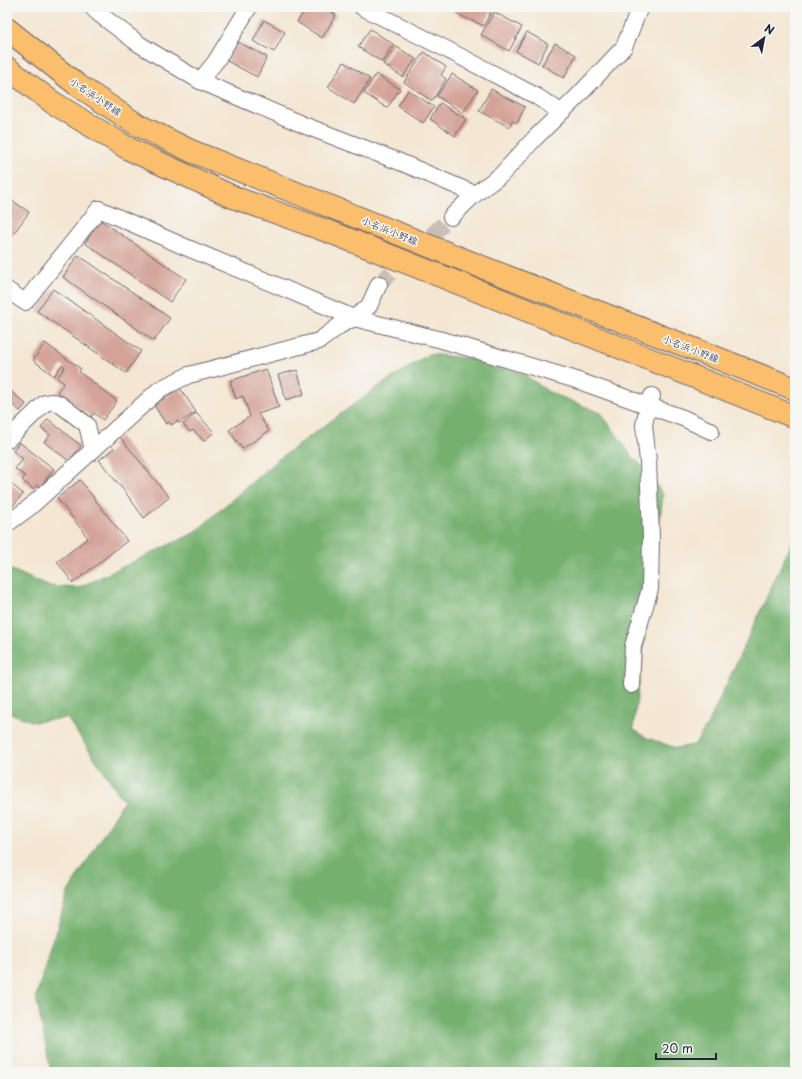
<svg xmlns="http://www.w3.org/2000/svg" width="802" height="1079" viewBox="0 0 802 1079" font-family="'Playpen Sans','Klee One',sans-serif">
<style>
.forest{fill:#75b06e;stroke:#4c6954}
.building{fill:#d4a297}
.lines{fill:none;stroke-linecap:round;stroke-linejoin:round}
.street-tunnel{stroke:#cabfb4;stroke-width:16;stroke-dasharray:16 8;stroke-linecap:butt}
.street-casing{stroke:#6c6770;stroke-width:18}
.primary-casing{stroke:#6c6770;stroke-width:24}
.street{stroke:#fff;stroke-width:16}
.primary{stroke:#fabe6d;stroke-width:22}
.labels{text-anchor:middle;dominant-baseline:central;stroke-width:3;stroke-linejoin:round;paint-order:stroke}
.street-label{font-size:10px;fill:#22223b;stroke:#f6f6f2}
</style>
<rect width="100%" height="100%" fill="#f6f6f2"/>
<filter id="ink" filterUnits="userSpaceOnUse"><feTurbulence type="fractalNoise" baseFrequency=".025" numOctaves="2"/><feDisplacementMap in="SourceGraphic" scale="8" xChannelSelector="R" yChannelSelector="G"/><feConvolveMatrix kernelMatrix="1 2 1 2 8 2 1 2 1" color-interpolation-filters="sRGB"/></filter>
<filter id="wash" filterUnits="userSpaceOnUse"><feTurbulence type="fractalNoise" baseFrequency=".012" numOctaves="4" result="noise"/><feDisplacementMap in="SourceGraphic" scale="16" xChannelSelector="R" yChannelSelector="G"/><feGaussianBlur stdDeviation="0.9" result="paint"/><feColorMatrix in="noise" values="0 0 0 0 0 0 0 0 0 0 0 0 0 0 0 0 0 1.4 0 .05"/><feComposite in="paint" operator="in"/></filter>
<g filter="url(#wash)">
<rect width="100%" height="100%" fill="#f4e6d2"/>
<!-- forest -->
<path class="forest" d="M429,354L484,360L522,373L549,392L601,413L631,455L649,473L663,495L633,729L647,738L676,748L694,745L708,724L795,536V1072H51L36,997L68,892L124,801L67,718L34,722L7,712V569L14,571L48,586L78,588L194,533L276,461L375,389Z"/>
<g id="blocks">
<!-- building -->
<g class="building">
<path d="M287,7H301L297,13Z"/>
<path d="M307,7H323L336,15L322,38L297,22Z"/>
<path d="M460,7H493L484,26L457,14Z"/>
<path d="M494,12L522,27L509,51L481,35Z"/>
<path d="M264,20L285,32L274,52L253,41Z"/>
<path d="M370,29L393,44L382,62L358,47Z"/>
<path d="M527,32L548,44L538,63L516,51Z"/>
<path d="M236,41L267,57L257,77L225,60Z"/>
<path d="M555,43L576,55L564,78L542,65Z"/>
<path d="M395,46L416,59L403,77L383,64Z"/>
<path d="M424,52L446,67L441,75L446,79L432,101L404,82Z"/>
<path d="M344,62L370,79L354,104L328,87Z"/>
<path d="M376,74L400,89L387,108L364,93Z"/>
<path d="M452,74L478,90L463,113L437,96Z"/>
<path d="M491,89L525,107L517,123L512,121L509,127L479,111Z"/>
<path d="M408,90L434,107L423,123L398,106Z"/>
<path d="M440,103L466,119L455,136L430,119Z"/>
<path d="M7,197L29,212L9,240L7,238Z"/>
<path d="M100,220L186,279L170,302L85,243Z"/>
<path d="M78,255L170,318L154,341L63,277Z"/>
<path d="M53,289L141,351L126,373L37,311Z"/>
<path d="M45,343L81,369L79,372L117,401L103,420L94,413L91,417L57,392L64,383L57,378L65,367L62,365L54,376L33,360Z"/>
<path d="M266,369L279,407L258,414L269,431L242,449L229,430L250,416L243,396L236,399L230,381Z"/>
<path d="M297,370L304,394L286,400L278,375Z"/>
<path d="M7,388L26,404L20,411L12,404L7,411Z"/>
<path d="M180,388L196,412L179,423L177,421L171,425L169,422L166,424L154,405Z"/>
<path d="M196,413L214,432L204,441L193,430L190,432L183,424Z"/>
<path d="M48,419L81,446L69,461L44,442L50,435L41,428Z"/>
<path d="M120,437L169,497L167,499L144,518L125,492L99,460L114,448L111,445Z"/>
<path d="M19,442L54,469L40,487L37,485L33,489L22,480L25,476L15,469L23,459L13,451Z"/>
<path d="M7,480L23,494L7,513Z"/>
<path d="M80,480L127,541L73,583L57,562L88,538L57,498Z"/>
</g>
</g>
</g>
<g filter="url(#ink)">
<use href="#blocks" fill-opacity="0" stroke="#6c6770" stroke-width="1"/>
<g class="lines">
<!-- street-tunnel -->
<path class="street-tunnel" d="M379,284L451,217"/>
<defs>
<g id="street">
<path d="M92,7L98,13L139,44L200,81L306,126L400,162L475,194"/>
<path d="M362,7L444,48L536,96L561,112"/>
<path d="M200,81L216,61L249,7"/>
<path d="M451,217L475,194L501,175L535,138L576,98L624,47L640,7"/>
<path d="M7,290L25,302L99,209L183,246L354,318L442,340L573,379L683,418L711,431"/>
<path d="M7,440L45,403C51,401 55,401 61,405L87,425L92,446L94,449"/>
<path d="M7,524L30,507L160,389L189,375L319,341L339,326L354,318L369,306L379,284"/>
<path d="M631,685L633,646L650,589L651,537L648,461L644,425L648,405L652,396"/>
</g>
<g id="primary">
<path d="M7,29L76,84L136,124L191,151L487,269L699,351L795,389"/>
<path d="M7,68L52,102L129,149L233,197L335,234L795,417"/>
</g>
</defs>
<!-- street casing -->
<use href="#street" class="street-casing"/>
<!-- primary casing -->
<use href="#primary" class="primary-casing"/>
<!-- street -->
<use href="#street" class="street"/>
<!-- primary -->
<use href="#primary" class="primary"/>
</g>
</g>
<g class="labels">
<!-- street labels -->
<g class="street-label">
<text transform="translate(96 96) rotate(34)">小名浜小野線</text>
<text transform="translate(390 230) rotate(22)">小名浜小野線</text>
<text transform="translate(691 348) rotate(21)">小名浜小野線</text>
</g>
</g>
<!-- margin -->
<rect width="802" height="1079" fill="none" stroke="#f6f6f2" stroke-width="24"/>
<!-- north arrow -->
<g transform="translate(764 38) rotate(32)" stroke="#f6f6f2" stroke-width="3" paint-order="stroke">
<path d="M0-3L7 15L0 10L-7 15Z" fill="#22223b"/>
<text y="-6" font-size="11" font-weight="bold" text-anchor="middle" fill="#22223b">N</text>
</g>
<!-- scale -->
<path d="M656 1053v6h60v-6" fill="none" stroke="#22223b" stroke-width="2"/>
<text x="662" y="1053" font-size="12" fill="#22223b" stroke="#f6f6f2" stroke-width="3" paint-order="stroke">20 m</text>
</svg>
